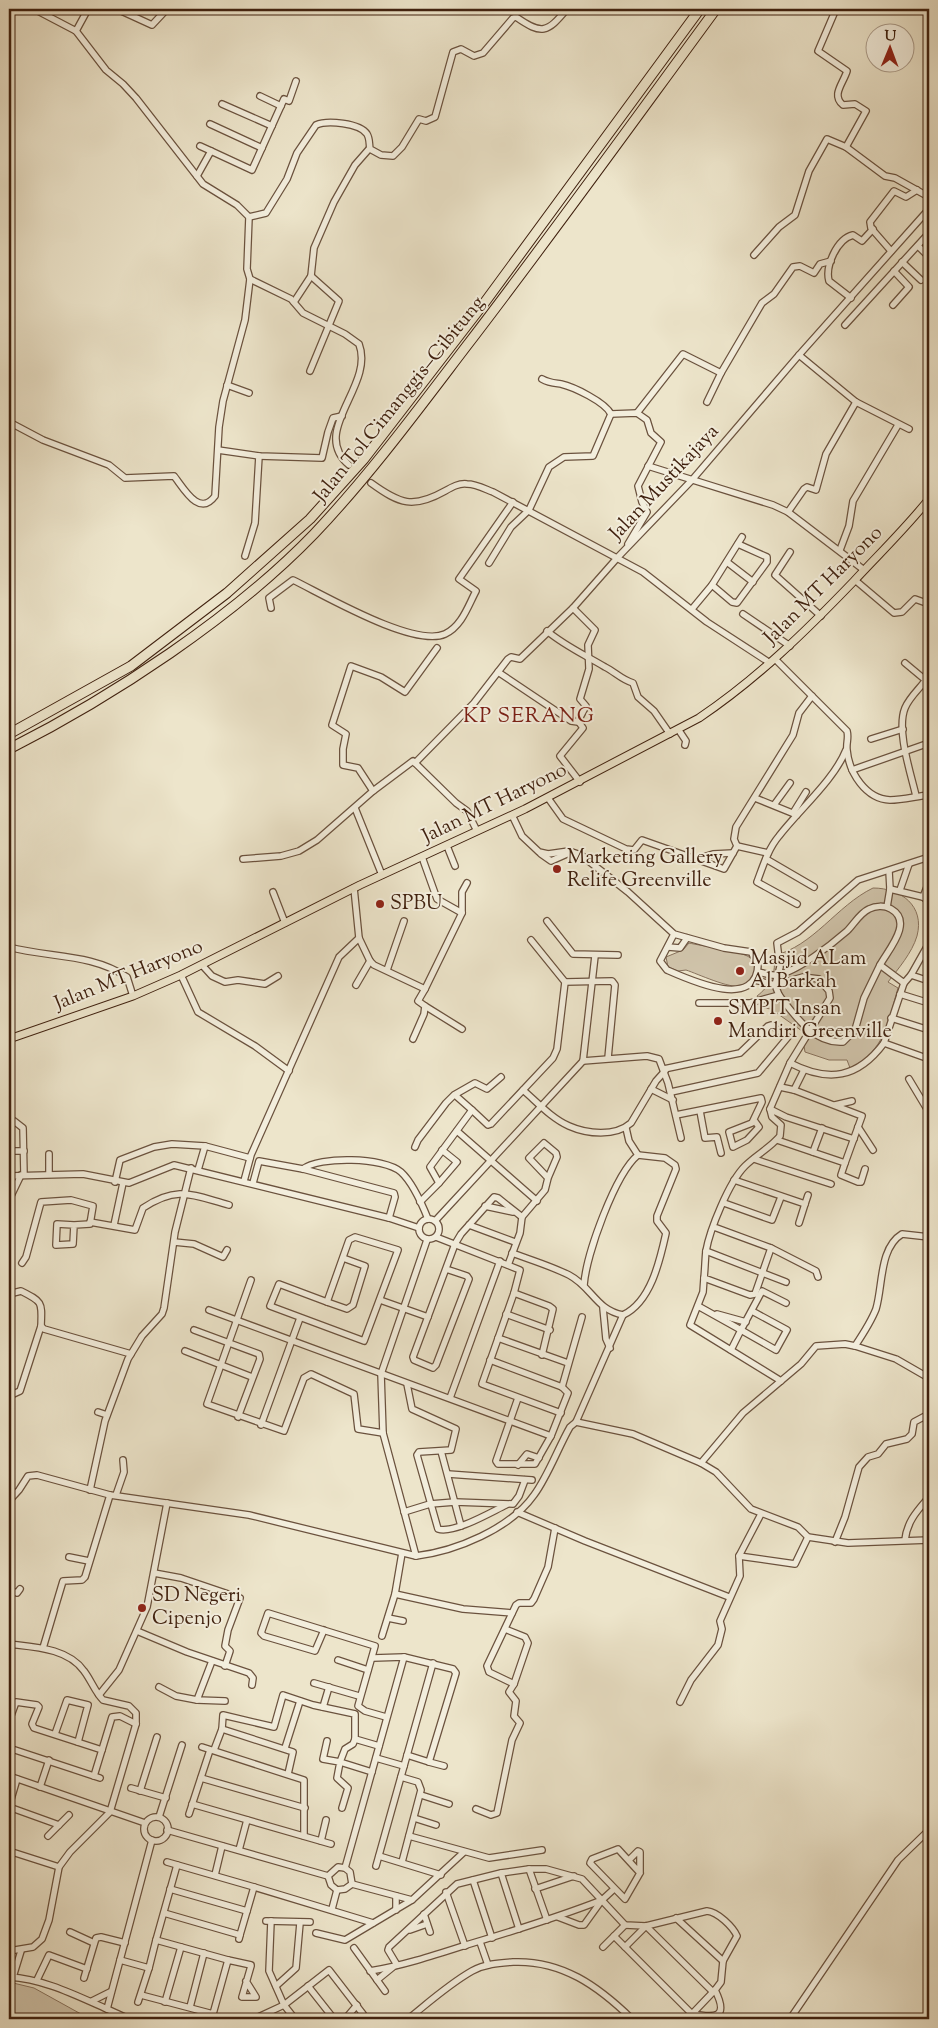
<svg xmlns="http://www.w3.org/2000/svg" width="938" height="2028" viewBox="0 0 938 2028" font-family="'Sorts Mill Goudy',serif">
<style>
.green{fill:#d0c4ab;stroke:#88725d}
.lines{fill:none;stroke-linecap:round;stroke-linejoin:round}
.minor-casing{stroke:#6b523e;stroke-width:8}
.major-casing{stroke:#40210f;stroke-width:9}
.highway-casing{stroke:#40210f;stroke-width:11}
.minor{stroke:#f3eedd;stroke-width:5.5}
.major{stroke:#ede5cb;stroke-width:7}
.highway{stroke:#ede5cb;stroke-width:9}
.poi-dot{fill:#8f2418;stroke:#f3eedd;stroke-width:2}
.labels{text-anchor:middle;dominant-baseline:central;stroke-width:4;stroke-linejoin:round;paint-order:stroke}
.street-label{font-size:20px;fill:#40210f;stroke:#f3eedd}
.poi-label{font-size:20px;fill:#40210f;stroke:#f3eedd;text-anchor:start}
.neighbourhood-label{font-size:21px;letter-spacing:1px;fill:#7a1f14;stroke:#f3eedd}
</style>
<rect width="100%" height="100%" fill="#ede5cb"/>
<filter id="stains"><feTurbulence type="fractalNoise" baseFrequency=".004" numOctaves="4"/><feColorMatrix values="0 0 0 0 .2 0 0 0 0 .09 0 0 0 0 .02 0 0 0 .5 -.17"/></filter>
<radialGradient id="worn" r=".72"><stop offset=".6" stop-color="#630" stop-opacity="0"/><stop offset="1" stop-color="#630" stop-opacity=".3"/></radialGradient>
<!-- green -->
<g class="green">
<path d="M873,888C901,888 925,906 917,936C912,953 898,969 888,982L898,988C888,1022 885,1051 850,1068L847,1060H829L805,1052L804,1046L809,1036L771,1009L764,1008L757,996C769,987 778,972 773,956C814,946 836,906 873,888Z"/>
<path d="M689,943C702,946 740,951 749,957C762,966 754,983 741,986C730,989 698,974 686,970L678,971L668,967L666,957L683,950Z"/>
<path d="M9,1982L34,1988L90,2019H9Z"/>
</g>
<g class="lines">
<defs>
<g id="minor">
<path d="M34,9L76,31L106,70L123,84L136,98L203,184L237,205L249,217L247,269L250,279L291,299L303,313L345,334L359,344C375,386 309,431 349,465"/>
<path d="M117,9L152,25L167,9"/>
<path d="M836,9L818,51L847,71C843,84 831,95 843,105L855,104L866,111L846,147"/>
<path d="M76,31L88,9"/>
<path d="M260,96L281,106"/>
<path d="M222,104L272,126"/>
<path d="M210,124L262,148"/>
<path d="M200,146L211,151"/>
<path d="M197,176L211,151L252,170L284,99L289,101L296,81"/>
<path d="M249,217L266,213L287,179L297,153L316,125C327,120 360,123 367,134C370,139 369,144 370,149L381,155L393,156L402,147L419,119L426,121L435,117L453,52L461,49L474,56L483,53L513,18L516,17C542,35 547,33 567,9"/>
<path d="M918,246L929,257"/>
<path d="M891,251L871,228L870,222L894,191L906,197L917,190"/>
<path d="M754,255L779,227L795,215L809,171L827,139L846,147L885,176L895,178L929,197"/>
<path d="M902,262L921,280"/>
<path d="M851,298L829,281C825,266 837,239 853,235L862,241L873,229"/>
<path d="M294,302L311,276L314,248L334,202L355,165L369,149"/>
<path d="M893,305L909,287L894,271"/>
<path d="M845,325L929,233"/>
<path d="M799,355L856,402L909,429"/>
<path d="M310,371L339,301L311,276"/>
<path d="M542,379C549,383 554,383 561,384C574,387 605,402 611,414"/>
<path d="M227,385L249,393"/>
<path d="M707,402L721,373"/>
<path d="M637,413L683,354L721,373L762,303L774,294L793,267L800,266L814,273L820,264L831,261"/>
<path d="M611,414L637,413L647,420L651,433L661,442L638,486L642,502L647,512L628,544"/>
<path d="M9,422L43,440L109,465L125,478L174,476C183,487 199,518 215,496L219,427L223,401L245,320L250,279"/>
<path d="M218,450L259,456L322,458L328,432L333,418L342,416"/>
<path d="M648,466L773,505L788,512L864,570"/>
<path d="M371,483C400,504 413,509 445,491C452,487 459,483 467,484C476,484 485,489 493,492L643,572L707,622L770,663"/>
<path d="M788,512L804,489L807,487L816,490L826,454L856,402"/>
<path d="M840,550L849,526L853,501L898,425"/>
<path d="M790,552L775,575L821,616"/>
<path d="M245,556L255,523L259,456"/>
<path d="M727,562L753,582"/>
<path d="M489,563L511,527L529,510L549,467L564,457L593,456L611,414"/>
<path d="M855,580L894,613L902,612L915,599L929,604"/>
<path d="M712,585L732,602L737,603L767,562V557L738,544"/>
<path d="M271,608L269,598L293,580C324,595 414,648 445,634C462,626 468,606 476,591L459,579L513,502"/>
<path d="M573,608L595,630L588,645L589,669L580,699L586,706L578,721L583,728L560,756L580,782"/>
<path d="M692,609L712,585L742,537"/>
<path d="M743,614L790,646"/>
<path d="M547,631C565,646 585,655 605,667C615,672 622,680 633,683L638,697L654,711L670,734"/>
<path d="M775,659L847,731C849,738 846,743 847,750C849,773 866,799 890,800C903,800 917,796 929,795"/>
<path d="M905,663L929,683"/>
<path d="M498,672L571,721L578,722"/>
<path d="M678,729L686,741L685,745"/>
<path d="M871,739L903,729"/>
<path d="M928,744L927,721L929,713"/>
<path d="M415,763L474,703L508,659L511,657L520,659L573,608L618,557L692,480L799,355L929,209"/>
<path d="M852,770L929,743"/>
<path d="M373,791L358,768L343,765V749L346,734L332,725L351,666L381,677L405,692L437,648"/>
<path d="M916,796C911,774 896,730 905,708C909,698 919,689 926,680"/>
<path d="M548,798L563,819L626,849L634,850L642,840L724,869L737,846L734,839L736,827L793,735L799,713L812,696"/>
<path d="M755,798L797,815"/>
<path d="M774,805L790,783"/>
<path d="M355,808L382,875"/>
<path d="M793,813L806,792"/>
<path d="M512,815L522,836L539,852L548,854L569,851L581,855L628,892L674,934L724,948L751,952L758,963C758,1011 692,981 667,970L660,961L674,934"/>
<path d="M447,846L455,866"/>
<path d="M737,846L768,853"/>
<path d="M541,854L551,861L569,853"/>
<path d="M422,857L437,899L462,913"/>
<path d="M243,859L281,856L299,851L317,840L373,791L413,761L456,803L467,811L477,831"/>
<path d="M697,859L713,854L733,853"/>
<path d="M766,859L814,887"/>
<path d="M890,889L923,897L929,902"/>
<path d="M900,890L909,864"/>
<path d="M273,892L285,923"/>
<path d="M923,897L929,882"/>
<path d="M797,904L757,882C763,866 768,849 779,836C799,810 834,780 846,750"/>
<path d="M887,907L890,889L889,871"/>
<path d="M547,921L573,954L618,955"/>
<path d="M359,938L370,961L374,965L425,989L418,1001L425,1006L424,1014L413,1039"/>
<path d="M929,943L911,975L929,981"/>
<path d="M9,947C49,958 91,953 127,977L133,996"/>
<path d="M668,947L680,948L687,938"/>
<path d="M202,965L212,976L225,982L238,980L265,984L278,976"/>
<path d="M387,970L404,921"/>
<path d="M758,972C764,973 771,976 777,975C797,972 832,944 847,931C854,924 860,913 869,909C875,906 884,905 891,909C914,922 888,950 880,965L904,983L911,975"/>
<path d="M181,975L198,1012L255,1046L289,1071"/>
<path d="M565,982L612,981L615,985L608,1058"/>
<path d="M356,985L370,961"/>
<path d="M425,989L462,913V892L467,883"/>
<path d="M900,994L929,1003"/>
<path d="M779,995C794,1015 814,1044 843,1042L855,1030L864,998L880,965"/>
<path d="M699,1003H750L779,995L775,985L780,967L777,943L798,932L858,880L929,857"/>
<path d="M425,1006L462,1029"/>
<path d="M891,1018L929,1030"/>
<path d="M884,1043L904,983"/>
<path d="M583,1061L647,1056L659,1059L668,1083L681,1138"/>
<path d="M790,1063C829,1083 858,1078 884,1043L929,1059"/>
<path d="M664,1069L740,1053L768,1026L771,1025L788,1037L758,1073L671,1092"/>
<path d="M909,1079L927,1109L929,1106"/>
<path d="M780,1087L794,1090L862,1116L845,1163"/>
<path d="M651,1089L673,1100"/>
<path d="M523,1090C537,1102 551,1118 569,1126C587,1134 615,1137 631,1123L656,1081L665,1071"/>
<path d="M794,1090L804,1070"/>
<path d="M455,1095L472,1110"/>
<path d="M835,1105L852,1101"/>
<path d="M770,1109L786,1117L854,1139"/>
<path d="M700,1111L705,1138L717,1137L721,1153"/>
<path d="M676,1115L761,1098L762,1102L752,1123L729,1132L733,1147L747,1140L759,1127L754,1120"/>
<path d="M9,1120L14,1121L23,1128L24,1175"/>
<path d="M858,1127L873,1150"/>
<path d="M457,1131L537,1201"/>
<path d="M777,1140L845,1163L841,1175L858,1182H861L865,1169"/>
<path d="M415,1147L418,1140L446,1103L454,1095L475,1083L487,1089L501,1077"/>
<path d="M9,1151H24"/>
<path d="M813,1152L822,1128"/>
<path d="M49,1154V1174"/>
<path d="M754,1159L831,1184"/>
<path d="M303,1169C319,1156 384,1157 401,1172C413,1183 422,1204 428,1219"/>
<path d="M198,1170L205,1146"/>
<path d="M9,1176L83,1174L129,1183L174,1165L389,1218L419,1228"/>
<path d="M734,1180L805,1204L808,1195"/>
<path d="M244,1181L251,1155L339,957L359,938L354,888"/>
<path d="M115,1182L120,1160L154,1147L172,1144L205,1146L250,1158"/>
<path d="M253,1183L259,1161L303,1169L394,1193L395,1197L389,1218"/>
<path d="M439,1183L457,1162L442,1150"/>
<path d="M9,1200L21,1175"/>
<path d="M420,1202L439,1183L430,1167L472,1110L488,1125L491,1124L553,1058L557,1049L565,982L531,940"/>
<path d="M724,1203L772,1220L781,1197"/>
<path d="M485,1206L513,1212"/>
<circle cx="429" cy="1229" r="10"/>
<path d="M435,1221L583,1061L595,956"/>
<path d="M90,1222L135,1230L143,1208C178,1185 192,1195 229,1205"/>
<path d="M799,1223L805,1204"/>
<path d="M114,1225L123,1183"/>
<path d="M469,1225L515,1242"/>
<path d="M714,1227L771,1248L755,1294L750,1295L704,1278C705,1269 705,1260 706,1251C710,1229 729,1182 745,1166C756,1155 770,1148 780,1136L781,1125L772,1117L770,1109L790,1063L830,998L829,991L819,979L803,977L775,985L755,980"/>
<path d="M355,1237L398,1250L364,1341L270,1306L279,1284L327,1302L349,1240Z"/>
<path d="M436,1237L520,1270L514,1293L482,1384L561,1413"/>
<path d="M174,1242L194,1244L223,1257L227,1250"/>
<path d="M771,1248L816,1271L818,1277"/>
<path d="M706,1251L786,1282"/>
<path d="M512,1253C531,1260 551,1266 569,1275C592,1287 596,1310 623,1315C651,1302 660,1260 666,1233L657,1221V1216L676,1169L675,1165L665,1158L638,1155"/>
<path d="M22,1263L26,1257L41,1202L71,1200L93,1206L90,1224L74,1225L73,1244L56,1245L57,1224L74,1225"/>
<path d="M508,1265L520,1233L522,1217L545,1190L548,1178L557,1157L556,1153L544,1143L529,1158L548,1178"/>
<path d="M446,1269L467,1276L469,1279L436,1365L433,1368L414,1360L413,1357L455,1244L461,1234L494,1197L498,1198L522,1217"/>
<path d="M704,1278L703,1292L690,1325L781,1381"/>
<path d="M251,1280L207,1404L284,1431L304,1378L311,1374L354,1394L358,1429L383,1433"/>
<path d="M584,1285C586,1255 615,1174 638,1155L629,1141L626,1128"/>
<path d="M514,1293L549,1306L553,1309L542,1355"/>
<path d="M9,1294L21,1291C43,1302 42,1302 41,1326L44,1329L131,1354"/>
<path d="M380,1300L428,1317"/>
<path d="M327,1302L347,1309L353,1305L365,1266L343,1258"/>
<path d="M698,1306L741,1330L731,1350"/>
<path d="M603,1308L606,1339L610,1348"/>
<path d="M209,1310L551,1436"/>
<path d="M752,1311L787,1330L776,1350L741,1330L762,1291L786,1303"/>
<path d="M506,1314L550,1330"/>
<path d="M717,1314L746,1322"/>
<path d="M194,1330L259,1354L260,1359L238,1417"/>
<path d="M498,1338L568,1363"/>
<path d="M855,1346L896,1359L929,1378"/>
<path d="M185,1351L252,1377"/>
<path d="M490,1360L562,1387L568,1393L551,1436L535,1464H498L496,1461L518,1398"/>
<path d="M407,1384L412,1409L456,1429L451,1450L419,1452L417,1455L438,1529C454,1534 491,1512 506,1505"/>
<path d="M562,1387L582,1317"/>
<path d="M9,1396L20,1391L41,1326"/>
<path d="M450,1398L500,1261"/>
<path d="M98,1412L107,1415"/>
<path d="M576,1422L623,1315"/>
<path d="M261,1425L300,1318"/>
<path d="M441,1451L461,1526"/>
<path d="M701,1463L716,1472L751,1509L798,1527L808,1537L848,1543L929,1540"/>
<path d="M518,1465L527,1454L539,1458"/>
<path d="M448,1474L532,1480"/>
<path d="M90,1490L105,1421L128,1359L142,1336L162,1314L164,1308L175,1232L191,1168"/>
<path d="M116,1495L124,1472L123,1460"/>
<path d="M9,1501L19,1490L28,1476L37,1475L110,1495L249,1515L416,1556C456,1551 510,1529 534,1495C548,1476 558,1448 570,1427L576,1422L633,1434L701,1463L743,1413L801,1364L816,1346L845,1344L855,1346C863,1334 871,1322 876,1309C883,1286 879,1248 902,1234L929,1237"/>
<path d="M404,1512L430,1504L455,1502L513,1504L519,1496L525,1480"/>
<path d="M517,1512L585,1541L729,1597"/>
<path d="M905,1540C907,1521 918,1510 929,1497"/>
<path d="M835,1542L845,1517L859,1467L868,1457L878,1454L886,1444L907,1439L912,1434L914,1422L929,1414"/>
<path d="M416,1556L383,1433L381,1374L427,1240"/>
<path d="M739,1556L795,1564L808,1537"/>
<path d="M69,1557L89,1561"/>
<path d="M154,1573L181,1578L240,1598L228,1630L225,1646L230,1651L225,1666"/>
<path d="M9,1590L17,1593L20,1589"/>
<path d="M395,1594L463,1609L512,1613"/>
<path d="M388,1618L403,1621"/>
<path d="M505,1629L525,1637L528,1643L514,1684"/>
<path d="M324,1630L315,1651L264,1636L261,1633L268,1613L375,1646L358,1706L365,1711L386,1717"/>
<path d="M137,1631L187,1652L249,1673L253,1678L252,1685"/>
<path d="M382,1636L395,1594L402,1553"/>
<path d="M9,1644C34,1647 68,1648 84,1671C91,1680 95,1692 103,1700L129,1706L136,1713V1724L110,1812L70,1852L59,1867L49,1920L42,1939L33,1947L9,1951"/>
<path d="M43,1648L63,1581L82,1580L85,1577L110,1495"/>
<path d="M404,1657L453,1669L456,1673L429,1762L407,1755"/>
<path d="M338,1660L368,1670"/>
<path d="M212,1661L197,1700L225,1701"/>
<path d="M314,1683L359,1696"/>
<path d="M159,1687L176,1696L197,1700"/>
<path d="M99,1695L119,1670L147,1607L167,1503"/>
<path d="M680,1702L691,1680L718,1645L722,1629L720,1621L740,1576L739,1556L761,1514"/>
<path d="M323,1707L329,1687"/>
<path d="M9,1721L16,1702L37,1705L39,1707L32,1724L34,1728L102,1750"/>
<path d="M222,1729L293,1752L288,1774"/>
<path d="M55,1734L67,1700L88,1705L78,1742"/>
<path d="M355,1739L353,1744L345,1749L340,1762L372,1772"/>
<path d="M327,1741L323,1759L340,1762L337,1778L348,1788L342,1808"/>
<path d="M202,1747L304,1780V1836"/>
<path d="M9,1748L100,1778"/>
<path d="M285,1748L300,1701"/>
<path d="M214,1750L222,1729L223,1715L274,1727L283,1695L313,1705L355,1714V1739L379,1746"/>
<path d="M376,1758L404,1766L433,1663"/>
<path d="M429,1762L444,1766"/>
<path d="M9,1776L145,1823"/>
<path d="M94,1776L112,1717L120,1716L136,1724"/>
<path d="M401,1777L418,1782L421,1790L402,1862"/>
<path d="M201,1778L305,1808"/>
<path d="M40,1787L49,1760"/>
<path d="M131,1788L166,1798"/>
<path d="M140,1791L157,1737"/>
<path d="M421,1795L449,1804"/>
<path d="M192,1804L331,1844"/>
<path d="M9,1806L17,1779"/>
<path d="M9,1807L59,1825"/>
<path d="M476,1809L491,1815L497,1813L512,1740L520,1723L514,1716L516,1701L509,1692L514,1684L489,1672L487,1666L516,1605L519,1603H531L534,1599L548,1567L555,1528"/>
<path d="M189,1814L210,1750"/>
<path d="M159,1817L182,1745"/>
<circle cx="156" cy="1829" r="12"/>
<path d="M414,1818L436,1825"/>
<path d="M167,1830L328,1876"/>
<path d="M48,1836L69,1815"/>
<path d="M409,1836L489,1858L542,1850"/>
<path d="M321,1841L326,1820"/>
<path d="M239,1850L247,1820"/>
<path d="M9,1851L59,1867"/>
<path d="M379,1856L441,1875"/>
<path d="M629,1860L638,1851L640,1852V1873L625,1899L590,1863L592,1859L618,1849L640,1873"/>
<path d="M167,1862L254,1887L240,1935"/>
<path d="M177,1865L156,1940L228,1960"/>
<path d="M376,1866L404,1766"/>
<path d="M338,1867L345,1868L350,1872L352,1884L345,1889L337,1890L331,1885L328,1876Z"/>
<path d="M345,1868L404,1657L373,1658"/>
<path d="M529,1869L547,1920"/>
<path d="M501,1873L519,1929"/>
<path d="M215,1875L222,1846"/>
<path d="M473,1880L492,1938"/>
<path d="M352,1884L412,1900L464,1852"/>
<path d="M254,1887L373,1923"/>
<path d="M170,1889L247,1911"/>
<path d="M535,1889L574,1876"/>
<path d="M446,1892L465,1946"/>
<path d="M332,1909L337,1890"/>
<path d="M396,1910V1896"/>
<path d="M164,1913L240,1935L239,1939"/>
<path d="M424,1914L430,1932"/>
<path d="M558,1917L579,1925H584L602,1900L614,1889"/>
<path d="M676,1918L723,1961"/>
<path d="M266,1921L310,1922"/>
<path d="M271,1921L269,1971L284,2005L295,2019"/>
<path d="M410,1930L427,1924"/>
<path d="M70,1932L94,1943"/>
<path d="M316,1933L345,1940L412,1900"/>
<path d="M480,1942L488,1965"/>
<path d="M603,1947L625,1925"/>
<path d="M625,1947L646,1926L713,1992L715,1990"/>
<path d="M354,1948L385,1991"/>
<path d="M120,1960L149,1968L138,2002"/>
<path d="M397,1965L388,1950L389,1947L457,1884L501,1873L529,1869H546L582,1879L625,1925L646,1926L707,1911C718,1912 733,1927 737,1936L723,1961L721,1982L715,1990C729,2018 716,2018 692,2014L614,1936"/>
<path d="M149,1968L156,1940"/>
<path d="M370,1971C401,1966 432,1956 463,1946C510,1932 556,1918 602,1900"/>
<path d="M9,1977C44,1979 75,1995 107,2009L152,1840"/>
<path d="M13,1977L21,1951"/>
<path d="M84,1978L96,1938L101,1937L125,1943"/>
<path d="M37,1980L49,1955L87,1969"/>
<path d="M377,1980L393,1967"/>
<path d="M276,1986L296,1968L300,1923"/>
<path d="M308,1986L334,2019"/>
<path d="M141,1995L213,2014L228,1960L251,1965V1966L242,1997H256L246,1981"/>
<path d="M92,2001L110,1992"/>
<path d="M165,2002L181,1947"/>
<path d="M190,2007L204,1953"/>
<path d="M107,2009L129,2019"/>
<path d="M692,2014L713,1992"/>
<path d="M254,2019L284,2005L329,1970L363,2014"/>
<path d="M345,2019L357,2005"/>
<path d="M408,2019C428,2003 449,1984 472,1971C485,1964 498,1963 513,1962C562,1960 598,1986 632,2019"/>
<path d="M790,2019L898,1860L929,1830"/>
</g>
<path id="major" d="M9,1039L133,996L181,975L360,885L525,809L699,718C757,679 806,631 854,581C879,554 906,528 929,499"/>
<g id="highway">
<path d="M9,734L131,666L227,593L310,519L364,459L485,302L700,9"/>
<path d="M9,749C112,697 234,617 314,534C369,476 417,411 465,348C551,236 633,122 716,9"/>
</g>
</defs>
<!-- minor casing -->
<use href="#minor" class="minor-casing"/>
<!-- major casing -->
<use href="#major" class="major-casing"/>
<!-- highway casing -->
<use href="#highway" class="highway-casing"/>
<!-- minor -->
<use href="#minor" class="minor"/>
<!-- major -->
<use href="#major" class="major"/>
<!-- highway -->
<use href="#highway" class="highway"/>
</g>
<!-- markers -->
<g class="poi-dot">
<circle cx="557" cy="869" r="5"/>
<circle cx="380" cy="904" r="5"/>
<circle cx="740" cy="971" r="5"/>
<circle cx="718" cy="1021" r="5"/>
<circle cx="142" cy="1608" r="5"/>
</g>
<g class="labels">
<!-- street labels -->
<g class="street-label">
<text transform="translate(400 400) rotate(-51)">Jalan Tol Cimanggis–Cibitung</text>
<text transform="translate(665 483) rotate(-47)">Jalan Mustikajaya</text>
<text transform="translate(824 586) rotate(-45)">Jalan MT Haryono</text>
<text transform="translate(495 804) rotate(-26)">Jalan MT Haryono</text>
<text transform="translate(129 976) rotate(-22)">Jalan MT Haryono</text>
</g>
<!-- poi labels -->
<g class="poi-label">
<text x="567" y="858">Marketing Gallery<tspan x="567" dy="23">Relife Greenville</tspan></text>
<text x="390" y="904">SPBU</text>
<text x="750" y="959">Masjid ALam<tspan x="750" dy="23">Al Barkah</tspan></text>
<text x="728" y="1009">SMPIT Insan<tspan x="728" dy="23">Mandiri Greenville</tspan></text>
<text x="152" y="1596">SD Negeri<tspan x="152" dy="23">Cipenjo</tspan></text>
</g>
<!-- neighbourhood labels -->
<g class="neighbourhood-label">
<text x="529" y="717">KP SERANG</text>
</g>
</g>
<!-- margin -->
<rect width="938" height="2028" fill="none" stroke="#ede5cb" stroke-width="30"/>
<rect x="10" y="10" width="918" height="2008" fill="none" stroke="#40210f" stroke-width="2.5"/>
<rect x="15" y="15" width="908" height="1998" fill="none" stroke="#40210f"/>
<!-- north arrow -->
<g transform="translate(890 48) rotate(1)"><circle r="24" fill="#f3eedd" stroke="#ab9c8b"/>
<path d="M0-4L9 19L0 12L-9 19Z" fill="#8f2418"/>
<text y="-8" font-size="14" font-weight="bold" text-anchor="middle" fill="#40210f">U</text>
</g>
<rect width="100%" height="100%" filter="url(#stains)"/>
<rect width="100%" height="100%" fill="url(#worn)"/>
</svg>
